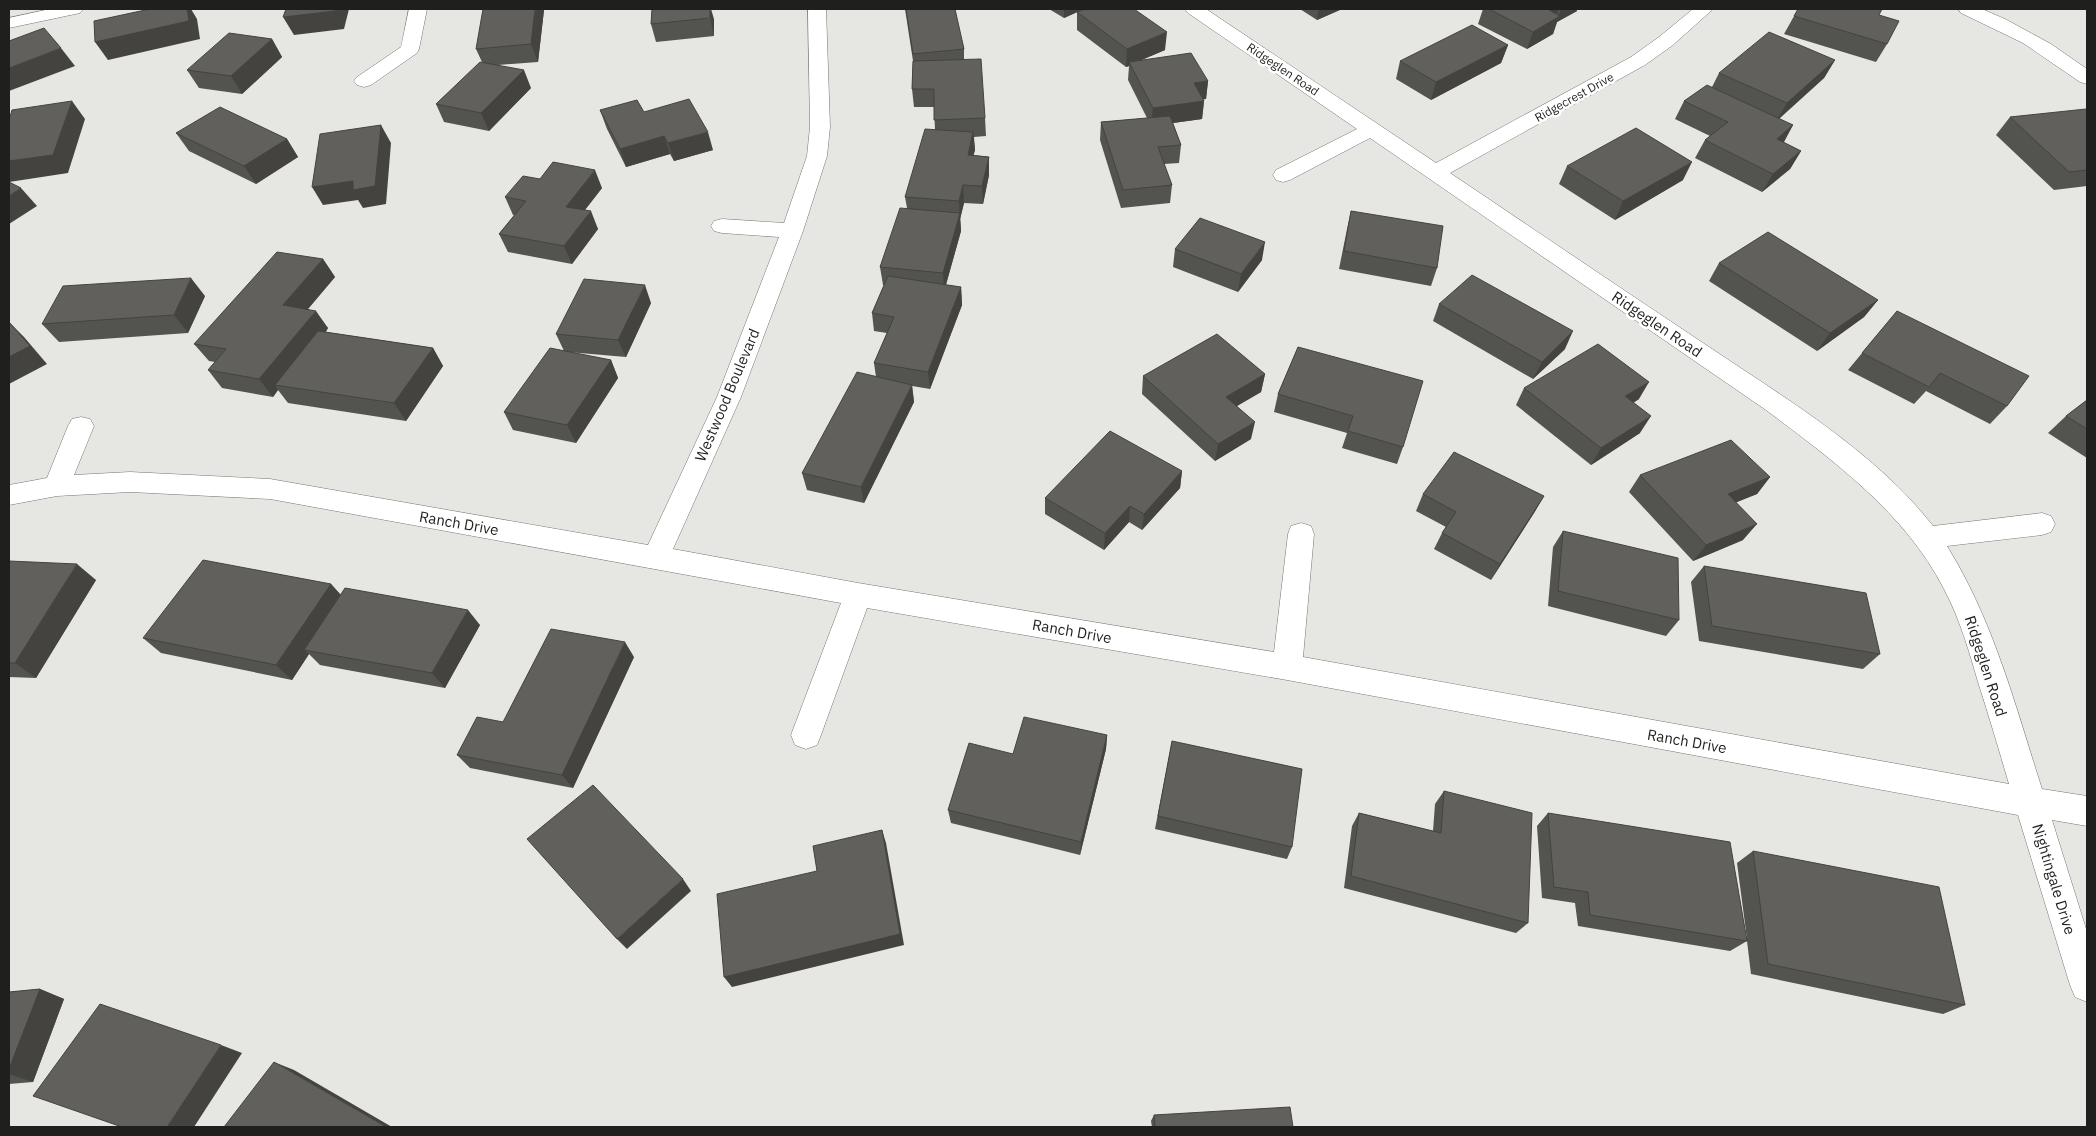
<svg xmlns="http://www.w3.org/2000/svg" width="2096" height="1136" viewBox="0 0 2096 1136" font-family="'IBM Plex Sans',sans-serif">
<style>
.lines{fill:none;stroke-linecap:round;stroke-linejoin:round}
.street-casing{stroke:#757571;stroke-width:1}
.street{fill:#fff;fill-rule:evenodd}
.wall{fill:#53534f}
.shaded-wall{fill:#444340}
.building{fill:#61605c;stroke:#444340}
.labels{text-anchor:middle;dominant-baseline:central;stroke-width:5;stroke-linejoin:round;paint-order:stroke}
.far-street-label{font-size:12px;fill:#1f1f1d;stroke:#fff}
.street-label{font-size:15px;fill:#1f1f1d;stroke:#fff}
</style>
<rect width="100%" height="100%" fill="#e6e6e2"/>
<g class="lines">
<defs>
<g id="street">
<path d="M50,9H83L80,13L9,28V18Z"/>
<path d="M409,9H427L419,49L417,53L371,85L364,87L357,85L354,81L357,77L401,47Z"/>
<path d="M808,9H826L830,127L827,156L803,231L741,397L673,549L858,583L1274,652L1288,534L1291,526L1301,523L1311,526L1314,534L1303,657L2009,784C1999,750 1989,716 1978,682C1969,651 1960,619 1944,589C1905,513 1834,461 1766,410L1370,138L1290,180L1283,182L1276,180L1273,175L1276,170L1357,129L1188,13L1185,9H1206L1436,163L1631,57L1659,37L1693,9H1713L1673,45L1645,65L1450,173C1538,232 1626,292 1715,351C1790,401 1877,454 1933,526L2042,513L2051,516L2055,524L2051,532L2042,535L1947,546C1994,622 2015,705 2042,789L2087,796V826L2052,820L2087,932V1002L2075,997L2070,985L2018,815L1287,680L867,608L821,735L817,745L806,749L795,745L791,735L841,603L270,499L130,492L57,496L9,505V485L47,478L68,426L72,419L81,417L90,419L94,426L74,475L130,472L270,479L648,545L717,397L779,237L722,233L714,231L711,226L714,221L722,219L784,223L807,156L810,127Z"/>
<path d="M1958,9H1982L2005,19L2051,44L2087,69V84L2080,82L2023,43L1961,13Z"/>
</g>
</defs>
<!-- street casing -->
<use href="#street" class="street-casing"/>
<!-- street -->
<use href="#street" class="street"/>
</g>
<!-- wall -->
<g class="wall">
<path d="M652,9L714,19V36L656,42L651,24Z"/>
<path d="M905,9L964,49V60L985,118L986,136L974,137L975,150L973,155L989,157V175L983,204L964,203L960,219L961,231L946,285L961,287L962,305L930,389L912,386L914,402L864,503L807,490L802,473L876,377L874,363L887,333L874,331L872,313L884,285H883L880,267L907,208L905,197L935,130L934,107H914L912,89L913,61Z"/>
<path d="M1049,9H1084L1064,18Z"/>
<path d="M1300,9H1342L1317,20Z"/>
<path d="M1483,9H1577V11L1557,22L1553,34L1527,49L1478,24Z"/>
<path d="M1798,9L1879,15L1887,44L1876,62L1784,34Z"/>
<path d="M544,10L538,62L498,65L531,88L489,131L444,122L436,104L482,62L476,49Z"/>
<path d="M1077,12L1165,50L1141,60L1208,81L1206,99H1203L1204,101L1202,119L1173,123L1181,145L1179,163L1164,164L1172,185L1170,203L1121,208L1100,140L1101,122L1147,118L1128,80L1129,66L1126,67L1077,30Z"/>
<path d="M272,39L282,57L242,94L199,88L187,70Z"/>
<path d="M1508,45L1501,63L1431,100L1396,79L1400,61Z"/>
<path d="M1835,60L1824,78L1779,119L1793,125L1783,142L1801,151L1790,169L1762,192L1695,158L1705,140L1710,136L1675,119L1684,101L1712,87L1719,73Z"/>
<path d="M600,110L644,112L713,150L674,161L670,154L626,167L607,129Z"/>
<path d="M2087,110V186L2054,190L1996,135L2010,117Z"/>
<path d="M176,133L287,139L298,157L256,184L189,151Z"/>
<path d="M1567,166L1683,180L1615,220L1559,184Z"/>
<path d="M540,179L602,188L585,210L598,229L572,264L508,252L499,234L515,215H513L505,197Z"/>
<path d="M1351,211L1437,268L1431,286L1339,269L1347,229Z"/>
<path d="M1175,249L1262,260L1238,292L1173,267Z"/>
<path d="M323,259L335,277L308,309L328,328L326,332L433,348L443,366L406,421L288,403L278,390L273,397L222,388L208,370L215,362L209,361L194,344Z"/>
<path d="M1719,263L1878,300L1864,317L1817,351L1709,281Z"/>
<path d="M205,296L188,333L59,342L42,324Z"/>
<path d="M651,303L626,357L568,352L611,360L618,378L576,443L513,430L504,412L564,351L556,334Z"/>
<path d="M1439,304L1565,349L1533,379L1433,321Z"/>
<path d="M1897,311L2007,406L1990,424L1926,391L1914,404L1848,370Z"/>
<path d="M1298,347L1403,447L1397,464L1342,448L1347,433L1274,412L1278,394Z"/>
<path d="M1265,374L1261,392L1237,406L1251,439L1215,461L1142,394L1143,376Z"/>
<path d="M1524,388L1639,399L1633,403L1640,433L1591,465L1516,405Z"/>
<path d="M2087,400V458L2048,433L2066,416Z"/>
<path d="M1182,471L1180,488L1142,530L1129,522L1104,550L1045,514V498Z"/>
<path d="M1640,475L1770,477L1757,494L1736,502L1743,540L1693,561L1629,492Z"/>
<path d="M1423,494L1544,496L1534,513L1491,580L1434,549L1442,533L1446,527L1416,511Z"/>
<path d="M1563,531L1679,620L1666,636L1548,606L1553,547Z"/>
<path d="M9,561L96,580L36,678L9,677Z"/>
<path d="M1704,566L1880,654L1863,669L1699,641L1691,582Z"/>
<path d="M331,584L341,595L480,625L445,688L320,665L309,654L292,680L161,653L143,638Z"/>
<path d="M634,657L573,788L470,768L457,755L503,722Z"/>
<path d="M1107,735L1106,749L1080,855L951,823L948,810L1013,754Z"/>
<path d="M1172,741L1292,847L1287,859L1155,829Z"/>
<path d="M1444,791L1528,923L1516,933L1344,888L1352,826L1359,813L1433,831L1435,804Z"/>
<path d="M1548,813L1747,939L1737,863L1753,851L1965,1005L1943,1014L1751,974L1747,941L1730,951L1578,926L1575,903L1542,898L1537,826Z"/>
<path d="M40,989L64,999L33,1082L9,1084V992Z"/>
<path d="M1154,1115L1293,1127H1152L1151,1121Z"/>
</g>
<!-- shaded-wall -->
<g class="shaded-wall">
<path d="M187,9H191L197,19L200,39L108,60L95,42Z"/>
<path d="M336,9H349L344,29L294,35L283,17Z"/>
<path d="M535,9H543L544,10L538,62L531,44Z"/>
<path d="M710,9H711L714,19V36L710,18Z"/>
<path d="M1064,9H1084L1064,18Z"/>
<path d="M1319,9H1342L1317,20Z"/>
<path d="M1552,9H1559L1555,18L1558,17L1561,9H1577V11L1557,22L1553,34L1527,49L1533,32L1549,10Z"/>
<path d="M1167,32L1165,50L1130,65L1129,62V66L1126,67L1127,49Z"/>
<path d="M272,39L282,57L242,94L231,76Z"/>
<path d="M1508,45L1501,63L1431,100L1436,82Z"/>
<path d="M61,48L75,66L9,91V68Z"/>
<path d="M1835,60L1824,78L1776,121L1787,103Z"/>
<path d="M524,70L531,88L489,131L481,113Z"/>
<path d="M1208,81L1206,99L1192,101L1194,83Z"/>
<path d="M72,101L85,119L68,173L9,182V161Z"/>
<path d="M1204,101L1202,119L1151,126L1153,108Z"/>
<path d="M381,125L391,143L386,204L363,208L358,200L323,205L312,187Z"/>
<path d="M1793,125L1783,144L1777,139Z"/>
<path d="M708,132L713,150L674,161L668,143Z"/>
<path d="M973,132L975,150L969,173L968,155Z"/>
<path d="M664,136L670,154L626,167L620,149Z"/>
<path d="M287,139L298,157L256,184L244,166Z"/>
<path d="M1801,151L1790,169L1762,192L1773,174Z"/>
<path d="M989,157V175L983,204L982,186Z"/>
<path d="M1692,162L1683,180L1615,220L1623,201Z"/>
<path d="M595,170L602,188L573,225L566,207Z"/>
<path d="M963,185L964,203L960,219L959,201Z"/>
<path d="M21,188L37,206L9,224V196Z"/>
<path d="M591,211L598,229L572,264L564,246Z"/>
<path d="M960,213L961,231L944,291L943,273Z"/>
<path d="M1265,242L1262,260L1238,292L1241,274Z"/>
<path d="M323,259L335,277L296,323L283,305Z"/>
<path d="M191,278L205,296L188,333L174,315Z"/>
<path d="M645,285L651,303L626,357L618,340Z"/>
<path d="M961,287L962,305L930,389L928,372Z"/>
<path d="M1878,300L1864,317L1817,351L1830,333Z"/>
<path d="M316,311L328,328L281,386L275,385L278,390L273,397L259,379Z"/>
<path d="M9,322L24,337L47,364L9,384Z"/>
<path d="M1573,331L1565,349L1533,379L1542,362Z"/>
<path d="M433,348L443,366L406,421L394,403Z"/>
<path d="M611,360L618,378L576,443L567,425Z"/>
<path d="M1265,374L1261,392L1223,414L1226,397Z"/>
<path d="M1649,382L1639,399L1615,414L1625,396Z"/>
<path d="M912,385L914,402L864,503L861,487Z"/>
<path d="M1651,416L1640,433L1591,465L1601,448Z"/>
<path d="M1255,422L1251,439L1215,461L1218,444Z"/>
<path d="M1182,471L1180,488L1142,530L1144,514Z"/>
<path d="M1770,477L1757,494L1715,511L1728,494Z"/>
<path d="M1544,496L1534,513L1491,580L1500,564Z"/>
<path d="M1130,506L1129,522L1104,550L1105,533Z"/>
<path d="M1757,524L1743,540L1693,561L1706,545Z"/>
<path d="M77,564L96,580L36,678L15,663Z"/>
<path d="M331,584L345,600L304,650L309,654L292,680L276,665Z"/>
<path d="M468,610L480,625L445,688L432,673Z"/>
<path d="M625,642L634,657L573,788L562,775Z"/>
<path d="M1107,735L1106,749L1080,855L1081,842Z"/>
<path d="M882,830L886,843L904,945L732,987L724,977Z"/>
<path d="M683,879L691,891L627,949L617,939Z"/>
<path d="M40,989L64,999L33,1082L9,1074V1069Z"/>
<path d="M221,1045L242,1053L194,1127H167Z"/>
<path d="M274,1062L294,1070L392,1127H386Z"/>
</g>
<!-- building -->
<g class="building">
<path d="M150,9H187L189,21L95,42L94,21Z"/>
<path d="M286,9H336L335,11L283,17Z"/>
<path d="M483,9H535L531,44L476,49Z"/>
<path d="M652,9H710V18L651,24Z"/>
<path d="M906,9H955L964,49L913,54Z"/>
<path d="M1086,9H1134L1167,32L1127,49L1077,12Z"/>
<path d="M1489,9H1552L1549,10L1560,16L1533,32Z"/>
<path d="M1798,9H1882L1879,15L1899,21L1887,44L1794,16Z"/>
<path d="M1472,25L1508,45L1436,82L1400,61Z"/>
<path d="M44,28L61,48L9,68V41Z"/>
<path d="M1769,32L1835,60L1787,103L1719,73Z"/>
<path d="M229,33L272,39L231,76L187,70Z"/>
<path d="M1191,53L1208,81L1194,83L1204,101L1153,108L1129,62Z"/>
<path d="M981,59L985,118L934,120V89H912L913,61Z"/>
<path d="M480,62L524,70L481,113L436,104Z"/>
<path d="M1707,85L1793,125L1777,139L1801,151L1773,174L1705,140L1728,122L1684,101Z"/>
<path d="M689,99L708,132L668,143L664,136L620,149L600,110L637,100L644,112Z"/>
<path d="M72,101L53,155L9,161V120L12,110Z"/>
<path d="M220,107L287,139L244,166L176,133Z"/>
<path d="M2086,109L2087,110V170L2069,172L2010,117Z"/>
<path d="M1170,116L1181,145L1158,147L1172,185L1123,190L1101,122Z"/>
<path d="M381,125L375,186L353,190V181L312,187L320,134Z"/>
<path d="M1636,128L1692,162L1623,201L1567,166Z"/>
<path d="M925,129L973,132L968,155L989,157L982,186L963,185L959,201L905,197Z"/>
<path d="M553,162L595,170L566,207L591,211L564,246L499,234L526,201L505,197L523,176L540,179Z"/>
<path d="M9,182L21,188L9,196Z"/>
<path d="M900,208L960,213L943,273L880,267Z"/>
<path d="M1351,211L1443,226L1437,268L1344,251Z"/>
<path d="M1200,218L1265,242L1241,274L1175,249Z"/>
<path d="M1768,232L1878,300L1830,333L1719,263Z"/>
<path d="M277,252L323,259L283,305L316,311L259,379L208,370L226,349L194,344Z"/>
<path d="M1472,275L1573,331L1542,362L1439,304Z"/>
<path d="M888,276L961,287L928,372L874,363L894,317L872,313Z"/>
<path d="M191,278L174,315L42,324L63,286Z"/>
<path d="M584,279L645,285L618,340L556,334Z"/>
<path d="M1897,311L2029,376L2007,406L1940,373L1929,387L1862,353Z"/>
<path d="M9,322L30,346L9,357Z"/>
<path d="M318,331L433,348L394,403L275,385Z"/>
<path d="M1217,334L1265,374L1226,397L1255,422L1218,444L1143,376Z"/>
<path d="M1598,344L1649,382L1625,396L1651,416L1601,448L1524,388Z"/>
<path d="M1298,347L1423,381L1403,447L1348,431L1353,416L1278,394Z"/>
<path d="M550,348L611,360L567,425L504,412Z"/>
<path d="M857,372L912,385L861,487L802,473Z"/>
<path d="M2087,400V429L2066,416Z"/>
<path d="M1110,431L1182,471L1144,514L1130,506L1105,533L1045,498Z"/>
<path d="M1731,440L1770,477L1728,494L1757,524L1706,545L1640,475Z"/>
<path d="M1454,452L1544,496L1500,564L1442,533L1456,512L1423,494Z"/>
<path d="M1563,531L1678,558L1679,620L1558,591Z"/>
<path d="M203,560L331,584L276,665L143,638Z"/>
<path d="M9,561L77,564L15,663H9Z"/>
<path d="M1704,566L1866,593L1880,654L1712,626Z"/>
<path d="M345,588L468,610L432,673L304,650Z"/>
<path d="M551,629L625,642L562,775L457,755L477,717L503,722Z"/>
<path d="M1024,717L1107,735L1081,842L948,810L969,743L1013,754Z"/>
<path d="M1172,741L1302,769L1292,847L1158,816Z"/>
<path d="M593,785L683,879L617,939L527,839Z"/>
<path d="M1444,791L1532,813L1528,923L1351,876L1359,813L1441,833Z"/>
<path d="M1548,813L1730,842L1747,941L1590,915L1588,892L1554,887Z"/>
<path d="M882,830L900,934L724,977L717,894L817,871L813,846Z"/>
<path d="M1753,851L1939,887L1965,1005L1768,964Z"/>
<path d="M40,989L9,1069V992Z"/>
<path d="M100,1004L221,1045L167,1127H122L33,1096Z"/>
<path d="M274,1062L386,1127H224Z"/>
<path d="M1290,1107L1293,1127H1155L1154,1115Z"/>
</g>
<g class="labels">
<!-- far-street labels -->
<g class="far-street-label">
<text transform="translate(1283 69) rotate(34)">Ridgeglen Road</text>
<text transform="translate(1574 97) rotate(-29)">Ridgecrest Drive</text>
</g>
<!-- street labels -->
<g class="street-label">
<text transform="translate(1657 324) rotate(34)">Ridgeglen Road</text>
<text transform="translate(727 395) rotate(-67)">Westwood Boulevard</text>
<text transform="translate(459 523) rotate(10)">Ranch Drive</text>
<text transform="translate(1072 631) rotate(10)">Ranch Drive</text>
<text transform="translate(1986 666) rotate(72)">Ridgeglen Road</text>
<text transform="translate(1687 741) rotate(10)">Ranch Drive</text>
<text transform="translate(2054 879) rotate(73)">Nightingale Drive</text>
</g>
</g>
<!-- border -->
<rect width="2096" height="1136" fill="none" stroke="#1f1f1d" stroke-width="20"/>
</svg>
